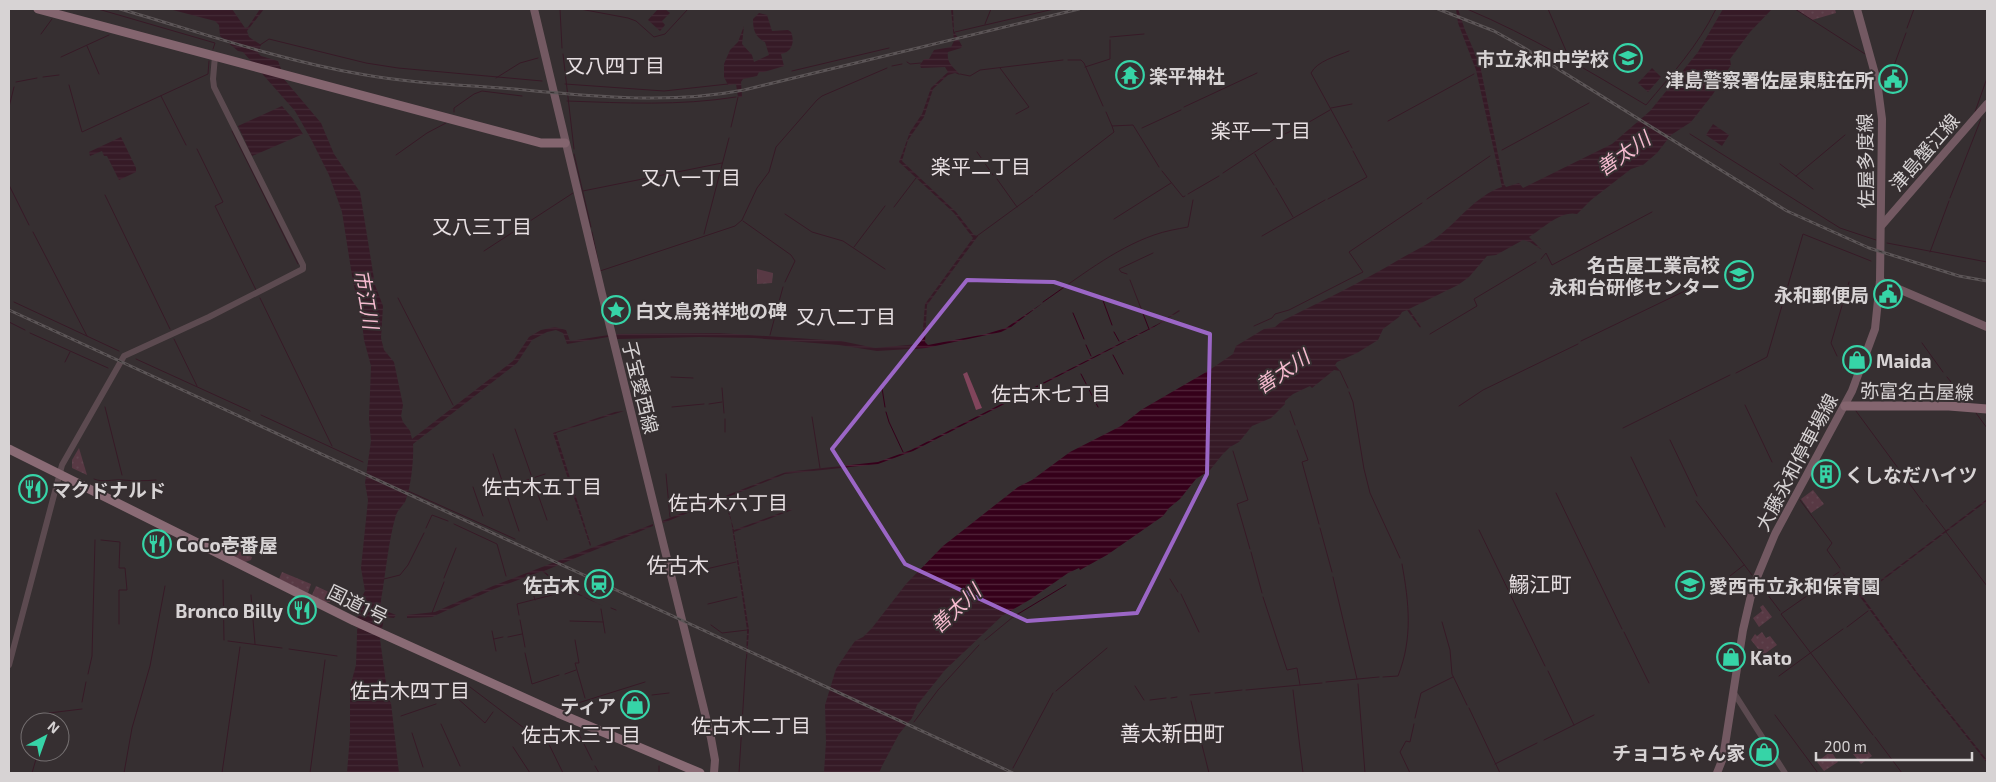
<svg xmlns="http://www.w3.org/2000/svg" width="1996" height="782" viewBox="0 0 1996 782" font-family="'Exo 2','Noto Sans JP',sans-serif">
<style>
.grass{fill:url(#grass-dots)}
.cemetery{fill:url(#cemetery-stones)}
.park{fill:#81455c}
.water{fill:url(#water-rules)}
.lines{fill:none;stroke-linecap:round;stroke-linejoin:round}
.stream{stroke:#35001a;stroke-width:1}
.tertiary{stroke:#8a6c76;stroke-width:6}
.secondary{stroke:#bc8d9d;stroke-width:8}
.primary{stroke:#e2a6bb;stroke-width:9}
.trunk{stroke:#efb4c8;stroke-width:9}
.rail-casing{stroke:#898485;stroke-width:3}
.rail{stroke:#362f31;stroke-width:1;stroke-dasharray:4;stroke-linecap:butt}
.marked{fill:none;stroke:#9b66c6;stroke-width:4;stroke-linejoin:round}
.labels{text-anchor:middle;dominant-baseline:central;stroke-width:4;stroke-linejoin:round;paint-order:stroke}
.poi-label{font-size:19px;font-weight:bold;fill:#d7d3d4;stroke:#362f31;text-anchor:end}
.street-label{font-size:19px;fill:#d7d3d4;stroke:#362f31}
.neighbourhood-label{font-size:20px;fill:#e8e0e3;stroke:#362f31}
.water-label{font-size:20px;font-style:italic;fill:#f5bbcf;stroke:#362f31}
.quarter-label{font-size:21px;fill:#e8e0e3;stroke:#362f31}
</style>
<defs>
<pattern id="grass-dots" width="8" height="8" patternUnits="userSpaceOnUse" patternTransform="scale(1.25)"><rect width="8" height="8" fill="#81455c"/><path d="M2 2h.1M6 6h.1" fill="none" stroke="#925f72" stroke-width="1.8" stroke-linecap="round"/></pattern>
<pattern id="cemetery-stones" width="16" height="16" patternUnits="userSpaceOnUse" patternTransform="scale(1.25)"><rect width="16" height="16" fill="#81455c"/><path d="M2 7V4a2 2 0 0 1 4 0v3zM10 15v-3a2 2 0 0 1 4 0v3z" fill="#925f72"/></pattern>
<pattern id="water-rules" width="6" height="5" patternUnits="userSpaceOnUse" patternTransform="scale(1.25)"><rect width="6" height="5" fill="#35001a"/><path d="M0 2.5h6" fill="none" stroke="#52243a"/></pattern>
</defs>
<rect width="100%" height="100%" fill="#362f31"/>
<!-- grass -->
<g class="grass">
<path d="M1795,9H1835L1836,13L1812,20Z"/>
<path d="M79,448L87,475L72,468V460Z"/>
<path d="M1813,490L1824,504L1811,513L1801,499Z"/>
<path d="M229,547L252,557L251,560L245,562L227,554Z"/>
<path d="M282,572L311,584L308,593L279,579Z"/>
<path d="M316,586L331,593L330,602H325L312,595Z"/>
<path d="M1763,605L1772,617L1759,627L1753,618L1762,611L1760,607Z"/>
<path d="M1762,632L1766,638L1770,636L1777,645L1763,655L1751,640L1755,634L1757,636Z"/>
<path d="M1864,746L1872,756L1861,764L1853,754Z"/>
<path d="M1831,751L1838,762L1824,771L1817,762Z"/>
</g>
<!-- cemetery -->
<path class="cemetery" d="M757,269L773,273L772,283L757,284Z"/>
<!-- park -->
<path class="park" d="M967,372L982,408L976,410L963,374Z"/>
<!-- water -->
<g class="water">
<path d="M169,9H232L245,28L248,27L260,9H264L247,31L249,37L261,45L258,53L261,56L278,61L281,69L278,72L321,123L334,154L360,192L375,285L383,306L381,338L384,350L394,362L403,405L401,416L403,422L410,431L412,439L513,361L529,337L541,330L555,327L566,330L570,341L615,334L719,333L841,341L875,348L918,344L922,340L925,304L973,238L954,213L899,162L910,132L922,114L931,88L948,72L945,67L921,68L920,65L924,59H929L934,50L951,47L954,41L951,9H953L954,31L962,46L961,48L948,52C946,64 955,68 960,75L955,73L948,75L933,89L924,117L908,140L902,161L956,212L974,235L978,236L927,305L925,342L928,345L986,334L1006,328L1044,302L1011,327L1001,332L926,348L877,351L839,345L754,338L699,337L618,339L608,337L567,344L563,333L556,330L547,332L532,340L517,363L413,444C414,458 411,489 405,502C402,506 398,510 396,515C388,542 386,572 381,600V609L396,615L394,618L385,617L384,619L380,639L388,698L391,703L399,773H347L350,735V687L356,665L358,604L365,591L361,568L368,500L365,483L371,441L369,419L371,366L364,340L361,313L353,282L342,212L329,175L311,139L295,111L243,52L238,51L220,36L219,25L215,21Z"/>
<path d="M658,9H665L670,13L662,21L665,25L660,31L648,20Z"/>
<path d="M1456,9H1458L1465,30L1480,65L1504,184L1506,187L1519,183L1523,188L1612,144L1650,111L1698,52L1723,9H1772L1750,32L1730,59L1731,65L1713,94L1691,122L1671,135L1657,153L1643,165L1631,169L1591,200L1577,214C1561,210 1542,229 1529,237L1542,250L1530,242L1523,240L1496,255L1487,256L1469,277L1458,285L1409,309L1421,327L1420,328L1407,310L1402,312L1399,317L1383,329L1378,340L1357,353L1337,362L1335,365L1340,371L1334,370L1312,388L1310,386L1293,394L1285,401V404L1271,418L1252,426L1239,442L1230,447L1222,455L1210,470L1196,479L1180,499L1169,508L1163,516L1107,555L1080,570L1079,568L1068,573L1031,599L1002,616L945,670L917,705L912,718L899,734L882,766L879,773H824L826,742L825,705L836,669L848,651L855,641L863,637L872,628L906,584L943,546L1018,487L1032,480L1070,452L1121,426L1141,410L1208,371L1233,354L1236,346L1264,329L1275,327L1282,321C1322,301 1362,282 1400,259C1412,252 1425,246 1436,238C1459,221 1475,196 1502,187L1476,70L1458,23Z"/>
<path d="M759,13L767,15L772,31L788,30L791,32C795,42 792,52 781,54L784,66L764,72H759L757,76L743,79L741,82L742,97H738L736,84L728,85L724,77V64L730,50L738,42L744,26L742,44L752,55L754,62L769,55L765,42C755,37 753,30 753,19Z"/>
<path d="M1652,68L1661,77L1648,92L1638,83Z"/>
<path d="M282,106L294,120L303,134L252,156L238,126Z"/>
<path d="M1713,124L1729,135L1722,146L1706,135Z"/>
<path d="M121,137L136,168V172L119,180L107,156H104L102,151L90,156L89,152Z"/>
<path d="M1179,310L1180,311L1154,327L913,451L878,464L785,474L663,523L662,521L786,472L878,462L911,450L1158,324Z"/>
<path d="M624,411L556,433L591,545L590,546L553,433L615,412Z"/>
<path d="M1987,499V501L1862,596L1917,672L1987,760V763L1916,673L1838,567L1861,595Z"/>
<path d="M727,504L734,530L791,509L792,510L734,532L749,630L747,659H746L747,630L731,520L725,505Z"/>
<path d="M653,524V526L544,571L559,584L603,606L559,586L542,571L494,589L432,617L407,618V615L435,612L493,586Z"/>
</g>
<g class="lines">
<!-- stream -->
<g class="stream">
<path d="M98,9L215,43L213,49"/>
<path d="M560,9L562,48"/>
<path d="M580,9L628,18L636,21L654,37L665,34L688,9"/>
<path d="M1467,9C1531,36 1587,70 1646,105C1672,74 1698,46 1716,9"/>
<path d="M1548,9L1567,53"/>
<path d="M1795,9L1865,54"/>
<path d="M985,24L991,9"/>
<path d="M1907,28L1914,9"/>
<path d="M955,32L1054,9"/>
<path d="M41,34L52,19"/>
<path d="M1110,37L1144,34"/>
<path d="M260,45L269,39L366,63L398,68L542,81"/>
<path d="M87,46L99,74"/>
<path d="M1349,51C1337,56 1317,61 1311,73L1352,148"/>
<path d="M563,54L574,149"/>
<path d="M61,57L109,35"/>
<path d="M1068,60H1081L1084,63L1103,106"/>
<path d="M907,62L910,64L921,63"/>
<path d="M892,66L902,64"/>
<path d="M1085,67L1110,59V40"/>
<path d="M1000,68L1029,107L1016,114"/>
<path d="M792,71L889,48"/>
<path d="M1892,71L1906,33"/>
<path d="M960,74L970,76L980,70L1063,60"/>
<path d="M43,77L59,75"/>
<path d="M496,78L520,63L538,58"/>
<path d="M16,82L37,78"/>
<path d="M565,84L664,91L728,84"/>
<path d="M69,85L82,132L208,74L209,61"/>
<path d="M161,96L186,145"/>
<path d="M567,101C624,103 679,106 736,97"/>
<path d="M9,107L14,87"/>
<path d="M1184,107L1257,73"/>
<path d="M1331,108L1352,104"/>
<path d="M454,112V108L474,94L482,91L522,96"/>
<path d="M1106,112L1112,126L1133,125L1159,167"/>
<path d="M1975,112L1987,78"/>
<path d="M1388,121L1474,74"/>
<path d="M731,127L738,97"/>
<path d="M1142,128L1181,110"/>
<path d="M232,131L298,264"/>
<path d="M1690,134L1840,228L1876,240"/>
<path d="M197,149L223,202L215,206L216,208L256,290"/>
<path d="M1502,150L1589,103"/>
<path d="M977,152L993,175"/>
<path d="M574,154L591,227"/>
<path d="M1255,154L1274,185"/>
<path d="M396,155L427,133L446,123"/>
<path d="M1780,164L1813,189"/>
<path d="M1162,171L1183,197L1185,196"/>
<path d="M1223,173L1276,138L1304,125L1330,110"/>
<path d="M1796,176L1845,135"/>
<path d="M997,179L1017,207"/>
<path d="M9,185L29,225"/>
<path d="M1276,188L1293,217"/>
<path d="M583,191L722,163"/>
<path d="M1035,193L1114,132L1112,126"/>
<path d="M1188,194L1219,176"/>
<path d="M105,195L170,329"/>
<path d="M1950,198L1981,119"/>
<path d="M1328,199L1367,177L1353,151"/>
<path d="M1427,199L1490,156"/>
<path d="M894,207L916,178"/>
<path d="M785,214L812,232L843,241L885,269"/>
<path d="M1114,219L1171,183"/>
<path d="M743,221L791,255L795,261L785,282"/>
<path d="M33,232L87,336"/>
<path d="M592,232L600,271L735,226L742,220L757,188L769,172L776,147L817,100L822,96L887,68"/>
<path d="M704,234L729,138"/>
<path d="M977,236L1033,195"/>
<path d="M1262,236L1325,200"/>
<path d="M1887,243L1987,262"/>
<path d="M854,247L885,206"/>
<path d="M484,251L573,193"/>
<path d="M1930,252L1949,201"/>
<path d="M1541,259L1546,253L1552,265L1652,212"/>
<path d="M1127,274L1121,272L1119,269L1153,253"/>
<path d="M1130,280L1149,329"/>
<path d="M1101,295L1112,325"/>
<path d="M260,298L332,446"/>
<path d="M398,298L453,405"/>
<path d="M14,302L119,351"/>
<path d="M1043,302C1078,278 1114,249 1154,235C1165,231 1177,229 1188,227L1193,200"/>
<path d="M1073,313L1084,339"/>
<path d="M9,322L25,330"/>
<path d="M1254,326L1272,318L1275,314L1289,310L1363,272L1349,252L1422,203"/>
<path d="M1114,332L1119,341"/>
<path d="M30,333L108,368"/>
<path d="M1430,334L1477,306L1474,299L1536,262"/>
<path d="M770,335L783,287"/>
<path d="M174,339L197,386"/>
<path d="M1581,341L1689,289"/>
<path d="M1922,343L1943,372"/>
<path d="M1086,345L1091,356"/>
<path d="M1113,355L1123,374"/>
<path d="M1837,356L1831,343L1849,282"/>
<path d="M136,359L250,411"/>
<path d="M65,362L70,352"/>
<path d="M1340,371L1348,388"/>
<path d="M1736,373L1767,357L1803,234L1871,261"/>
<path d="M1081,374L1098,407"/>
<path d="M671,377L693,378"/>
<path d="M1947,377L1967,402"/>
<path d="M722,388L724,413"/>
<path d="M882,388L885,407"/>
<path d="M1349,392L1353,402L1364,469L1370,493L1400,558"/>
<path d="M709,404L722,402"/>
<path d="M1745,405L1772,462"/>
<path d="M1459,406L1483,390L1578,344"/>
<path d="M105,407L122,475"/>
<path d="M672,407L704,404"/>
<path d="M1290,411L1295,425"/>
<path d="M1856,411L1923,502"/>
<path d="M886,412L889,422L903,452"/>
<path d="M1976,413L1987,428"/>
<path d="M261,415L363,462"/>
<path d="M812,417L820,468"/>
<path d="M725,419V432"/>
<path d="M1623,428L1730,375"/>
<path d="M515,429L547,520"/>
<path d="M1297,430L1308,460L1302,462L1319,524"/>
<path d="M1670,440L1697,496"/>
<path d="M1233,451L1248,500L1237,504L1250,549"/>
<path d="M493,454L519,531"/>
<path d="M1631,457L1665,527"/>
<path d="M666,474L670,517"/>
<path d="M94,479C103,483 113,479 123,480C134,481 145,481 156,480"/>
<path d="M521,482L545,474"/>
<path d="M473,487L483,516"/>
<path d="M506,487L515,485"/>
<path d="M408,491L515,539"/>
<path d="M1556,493L1622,629"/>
<path d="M1800,500L1832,543L1827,550L1840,568"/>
<path d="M1696,501L1752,575"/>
<path d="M1926,505L1946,531"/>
<path d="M454,524L497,544L506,576"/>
<path d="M426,528L432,515L448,521"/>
<path d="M1320,528L1332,572"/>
<path d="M1479,530L1545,666"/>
<path d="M1946,532L1987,586"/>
<path d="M101,540L120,542L119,568H125L127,590H119V624"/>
<path d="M1251,552L1262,593"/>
<path d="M702,570L736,562"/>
<path d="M1333,577L1357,679"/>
<path d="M444,578L456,548"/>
<path d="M384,579L400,575L408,565L424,533"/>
<path d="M529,579L535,600"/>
<path d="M1170,579L1178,592"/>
<path d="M223,580L224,640"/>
<path d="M1761,586L1780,611"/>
<path d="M1716,587L1744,565"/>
<path d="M1817,587L1839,572"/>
<path d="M1814,591L1781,614L1873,735"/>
<path d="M1181,594L1199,632"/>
<path d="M251,595L255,644"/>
<path d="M1263,597L1287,670L1297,668L1300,685"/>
<path d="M708,604L737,597"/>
<path d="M611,608L616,610"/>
<path d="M601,609L605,633"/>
<path d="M432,613L444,582"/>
<path d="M519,615L517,604L556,594"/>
<path d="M520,620L525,647"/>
<path d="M570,621L603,622"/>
<path d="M1442,622L1450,650L1452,674L1467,705"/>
<path d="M711,625L722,633L747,630"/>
<path d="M1847,627L1868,611"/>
<path d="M492,631L496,651"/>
<path d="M1624,632L1649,683"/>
<path d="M508,637L522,634"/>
<path d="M494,639L503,637"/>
<path d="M575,640L579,663H575L585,698"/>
<path d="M985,640L1013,617L1066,585"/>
<path d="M228,641L282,648"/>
<path d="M289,649L337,656"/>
<path d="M525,653L532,684L559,675"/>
<path d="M1548,671L1574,725"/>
<path d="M88,674L92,656L95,540"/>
<path d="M565,674L576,670"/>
<path d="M1779,676L1843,629"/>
<path d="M1383,677L1398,676C1413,638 1409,603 1402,564"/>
<path d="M1326,682L1379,677"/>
<path d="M1358,684L1365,773"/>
<path d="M451,685L456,697L485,723L493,712"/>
<path d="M1135,686L1144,700"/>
<path d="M470,687L528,731"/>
<path d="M1246,690L1322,683"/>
<path d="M1293,690L1303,773"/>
<path d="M1056,691L1107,648"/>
<path d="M1215,693L1242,690"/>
<path d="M652,695L669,693"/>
<path d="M1190,695L1210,693"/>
<path d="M1171,698L1177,697"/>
<path d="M1150,700L1166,698"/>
<path d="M1191,701L1209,773"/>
<path d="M82,702L86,682"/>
<path d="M578,703L645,682"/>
<path d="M1469,708L1500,773"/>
<path d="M1775,715L1818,773"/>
<path d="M401,716L436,704"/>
<path d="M1415,718L1421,693L1453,677"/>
<path d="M46,722L49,713L82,709"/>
<path d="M914,722L938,690L979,645"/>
<path d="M441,724L460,766"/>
<path d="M542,730L563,773"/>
<path d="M577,730L592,760"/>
<path d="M412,733L423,767"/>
<path d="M1875,737L1902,773"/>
<path d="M1544,740L1594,715"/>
<path d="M513,747L530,773"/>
<path d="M1495,764L1537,743"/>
<path d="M595,766L599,773"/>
<path d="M659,766V773"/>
<path d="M1013,768L1053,693"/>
<path d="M32,773L38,752"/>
<path d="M124,773L132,728L150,666L165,586"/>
<path d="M222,773L240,647"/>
<path d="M310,773L325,660"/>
<path d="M739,773L746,659"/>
<path d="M1410,773L1400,752L1406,741L1410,742L1414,724"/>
</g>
<!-- tertiary -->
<g class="tertiary">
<path d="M9,665L62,465L124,356L209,317L303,269V265L214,87L213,79L215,56"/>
<path d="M1734,693L1785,773"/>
</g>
<!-- secondary -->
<g class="secondary">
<path d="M534,9L602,294L711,738L715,760L714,773"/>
<path d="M1882,225L1987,104"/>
<path d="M1880,281L1987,327"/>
<path d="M1717,773L1723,758L1743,630L1753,587L1775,534L1852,391L1875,329L1880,281L1882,119L1877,81L1857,9"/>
</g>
<!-- primary -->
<g class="primary">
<path d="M38,9L541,143H565"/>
<path d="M1845,406H1949L1987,409"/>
</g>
<!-- trunk -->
<path class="trunk" d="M9,449L354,621L558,713L700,773"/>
<defs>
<g id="rail">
<path d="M120,9C199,32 279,60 360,74C414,84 471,85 525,90C598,97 671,104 744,90L1079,9"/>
<path d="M1438,9L1494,31L1521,46L1787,211L1869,248L1959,276L1987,281"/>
<path d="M9,310L1013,773"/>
</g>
</defs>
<!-- rail casing -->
<use href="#rail" class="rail-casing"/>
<!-- rail -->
<use href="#rail" class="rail"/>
</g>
<!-- marked area -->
<path d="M0 0H1996V782H0ZM967,280L1054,282L1210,334L1207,474L1137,613L1027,621L905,564L832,449Z" fill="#362f31" fill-opacity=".55" fill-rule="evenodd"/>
<path class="marked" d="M967,280L1054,282L1210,334L1207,474L1137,613L1027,621L905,564L832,449Z"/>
<!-- icons -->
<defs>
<symbol id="school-ring" viewBox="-11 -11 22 22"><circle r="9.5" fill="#362f31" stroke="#36d4a7" stroke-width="1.5"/><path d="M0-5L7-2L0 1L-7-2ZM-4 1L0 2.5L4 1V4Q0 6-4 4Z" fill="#36d4a7"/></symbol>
<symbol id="temple-ring" viewBox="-11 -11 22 22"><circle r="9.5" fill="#362f31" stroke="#36d4a7" stroke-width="1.5"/><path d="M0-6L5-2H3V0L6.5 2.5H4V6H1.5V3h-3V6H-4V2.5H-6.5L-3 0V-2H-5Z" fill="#36d4a7"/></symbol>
<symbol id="civic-ring" viewBox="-11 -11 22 22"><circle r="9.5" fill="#362f31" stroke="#36d4a7" stroke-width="1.5"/><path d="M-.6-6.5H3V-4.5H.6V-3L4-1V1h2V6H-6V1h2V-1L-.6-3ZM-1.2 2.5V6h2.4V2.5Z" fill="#36d4a7"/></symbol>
<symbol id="sight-ring" viewBox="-11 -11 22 22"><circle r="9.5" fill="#362f31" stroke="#36d4a7" stroke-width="1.5"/><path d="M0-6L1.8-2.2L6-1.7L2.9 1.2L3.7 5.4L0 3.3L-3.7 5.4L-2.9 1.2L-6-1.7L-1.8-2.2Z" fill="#36d4a7"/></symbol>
<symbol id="shop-ring" viewBox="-11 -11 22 22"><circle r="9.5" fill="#362f31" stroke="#36d4a7" stroke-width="1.5"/><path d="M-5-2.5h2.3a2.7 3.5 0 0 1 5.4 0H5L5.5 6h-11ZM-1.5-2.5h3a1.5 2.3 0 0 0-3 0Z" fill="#36d4a7"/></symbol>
<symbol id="building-ring" viewBox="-11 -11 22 22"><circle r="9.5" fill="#362f31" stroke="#36d4a7" stroke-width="1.5"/><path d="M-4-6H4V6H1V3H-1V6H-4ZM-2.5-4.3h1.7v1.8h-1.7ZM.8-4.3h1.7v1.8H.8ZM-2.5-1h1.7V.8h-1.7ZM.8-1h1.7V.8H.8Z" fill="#36d4a7"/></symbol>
<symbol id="restaurant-ring" viewBox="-11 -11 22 22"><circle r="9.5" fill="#362f31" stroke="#36d4a7" stroke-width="1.5"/><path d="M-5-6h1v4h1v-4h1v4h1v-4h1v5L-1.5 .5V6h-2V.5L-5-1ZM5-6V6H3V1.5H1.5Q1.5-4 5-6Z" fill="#36d4a7"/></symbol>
<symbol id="station-ring" viewBox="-11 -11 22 22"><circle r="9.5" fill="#362f31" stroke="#36d4a7" stroke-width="1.5"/><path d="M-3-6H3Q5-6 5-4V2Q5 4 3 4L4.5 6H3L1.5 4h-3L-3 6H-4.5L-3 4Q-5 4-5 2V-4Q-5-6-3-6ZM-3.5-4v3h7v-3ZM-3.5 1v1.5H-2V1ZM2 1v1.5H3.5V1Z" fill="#36d4a7"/></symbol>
</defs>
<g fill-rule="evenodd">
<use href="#school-ring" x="1612" y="42" width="32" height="32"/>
<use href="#temple-ring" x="1114" y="59" width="32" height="32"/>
<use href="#civic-ring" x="1877" y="63" width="32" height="32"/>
<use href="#school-ring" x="1723" y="259" width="32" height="32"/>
<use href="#civic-ring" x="1872" y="278" width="32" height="32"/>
<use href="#sight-ring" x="600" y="294" width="32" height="32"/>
<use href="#shop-ring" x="1841" y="344" width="32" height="32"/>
<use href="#building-ring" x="1810" y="458" width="32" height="32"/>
<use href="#restaurant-ring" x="17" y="473" width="32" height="32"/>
<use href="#restaurant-ring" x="141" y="528" width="32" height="32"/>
<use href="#station-ring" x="583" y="568" width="32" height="32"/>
<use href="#school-ring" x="1674" y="569" width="32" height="32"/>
<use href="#restaurant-ring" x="286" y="594" width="32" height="32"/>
<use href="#shop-ring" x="1715" y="641" width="32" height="32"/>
<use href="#shop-ring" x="619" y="689" width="32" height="32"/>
<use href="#shop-ring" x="1748" y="736" width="32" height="32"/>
</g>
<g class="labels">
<!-- poi labels -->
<g class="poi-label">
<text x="1609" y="58">市立永和中学校</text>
<text x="1149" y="75" text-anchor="start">楽平神社</text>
<text x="1874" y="79">津島警察署佐屋東駐在所</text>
<text x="1720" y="264">名古屋工業高校<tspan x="1720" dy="22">永和台研修センター</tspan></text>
<text x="1869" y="294">永和郵便局</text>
<text x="635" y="310" text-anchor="start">白文鳥発祥地の碑</text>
<text x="1876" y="360" text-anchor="start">Maida</text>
<text x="1845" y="474" text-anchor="start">くしなだハイツ</text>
<text x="52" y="489" text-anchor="start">マクドナルド</text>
<text x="176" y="544" text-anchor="start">CoCo壱番屋</text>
<text x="580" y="584">佐古木</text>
<text x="1709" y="585" text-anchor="start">愛西市立永和保育園</text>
<text x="283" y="610">Bronco Billy</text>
<text x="1750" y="657" text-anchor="start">Kato</text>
<text x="616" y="705">ティア</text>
<text x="1745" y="752">チョコちゃん家</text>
</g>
<!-- street labels -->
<g class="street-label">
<text transform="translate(1924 152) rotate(-49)">津島蟹江線</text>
<text transform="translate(1865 161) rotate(-91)">佐屋多度線</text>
<text transform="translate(641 387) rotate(76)">子宝愛西線</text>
<text transform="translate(1917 391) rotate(1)">弥富名古屋線</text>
<text transform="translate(1796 462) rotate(-62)">大藤永和停車場線</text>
<text transform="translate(358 604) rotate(26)">国道1号</text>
</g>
<!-- neighbourhood labels -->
<g class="neighbourhood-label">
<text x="615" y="65">又八四丁目</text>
<text x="1261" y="130">楽平一丁目</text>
<text x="981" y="166">楽平二丁目</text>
<text x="691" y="177">又八一丁目</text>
<text x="482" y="226">又八三丁目</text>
<text x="846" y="316">又八二丁目</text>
<text x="1051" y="393">佐古木七丁目</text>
<text x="542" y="486">佐古木五丁目</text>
<text x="728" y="502">佐古木六丁目</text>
<text x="410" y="690">佐古木四丁目</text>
<text x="751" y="725">佐古木二丁目</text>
<text x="581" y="734">佐古木三丁目</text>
</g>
<!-- water labels -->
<g class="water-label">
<text transform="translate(1623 153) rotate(-35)">善太川</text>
<text transform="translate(367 299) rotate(80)">市江川</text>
<text transform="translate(1282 371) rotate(-34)">善太川</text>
<text transform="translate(955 608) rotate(-43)">善太川</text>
</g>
<!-- quarter labels -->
<g class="quarter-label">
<text x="678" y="564">佐古木</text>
<text x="1540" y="583">鰯江町</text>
<text x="1172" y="732">善太新田町</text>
</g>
</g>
<!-- border -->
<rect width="1996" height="782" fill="none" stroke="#d7d3d4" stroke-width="20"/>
<!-- north arrow -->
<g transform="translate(45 737) rotate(41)"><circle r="24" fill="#362f31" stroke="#767172"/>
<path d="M0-4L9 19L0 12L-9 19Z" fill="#36d4a7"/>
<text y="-8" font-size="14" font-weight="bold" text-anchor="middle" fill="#d7d3d4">N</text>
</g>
<!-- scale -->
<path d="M1816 752v8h156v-8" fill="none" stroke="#d7d3d4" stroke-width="2.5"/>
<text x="1824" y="752" font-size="15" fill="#d7d3d4" stroke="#362f31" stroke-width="4" paint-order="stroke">200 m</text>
</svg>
